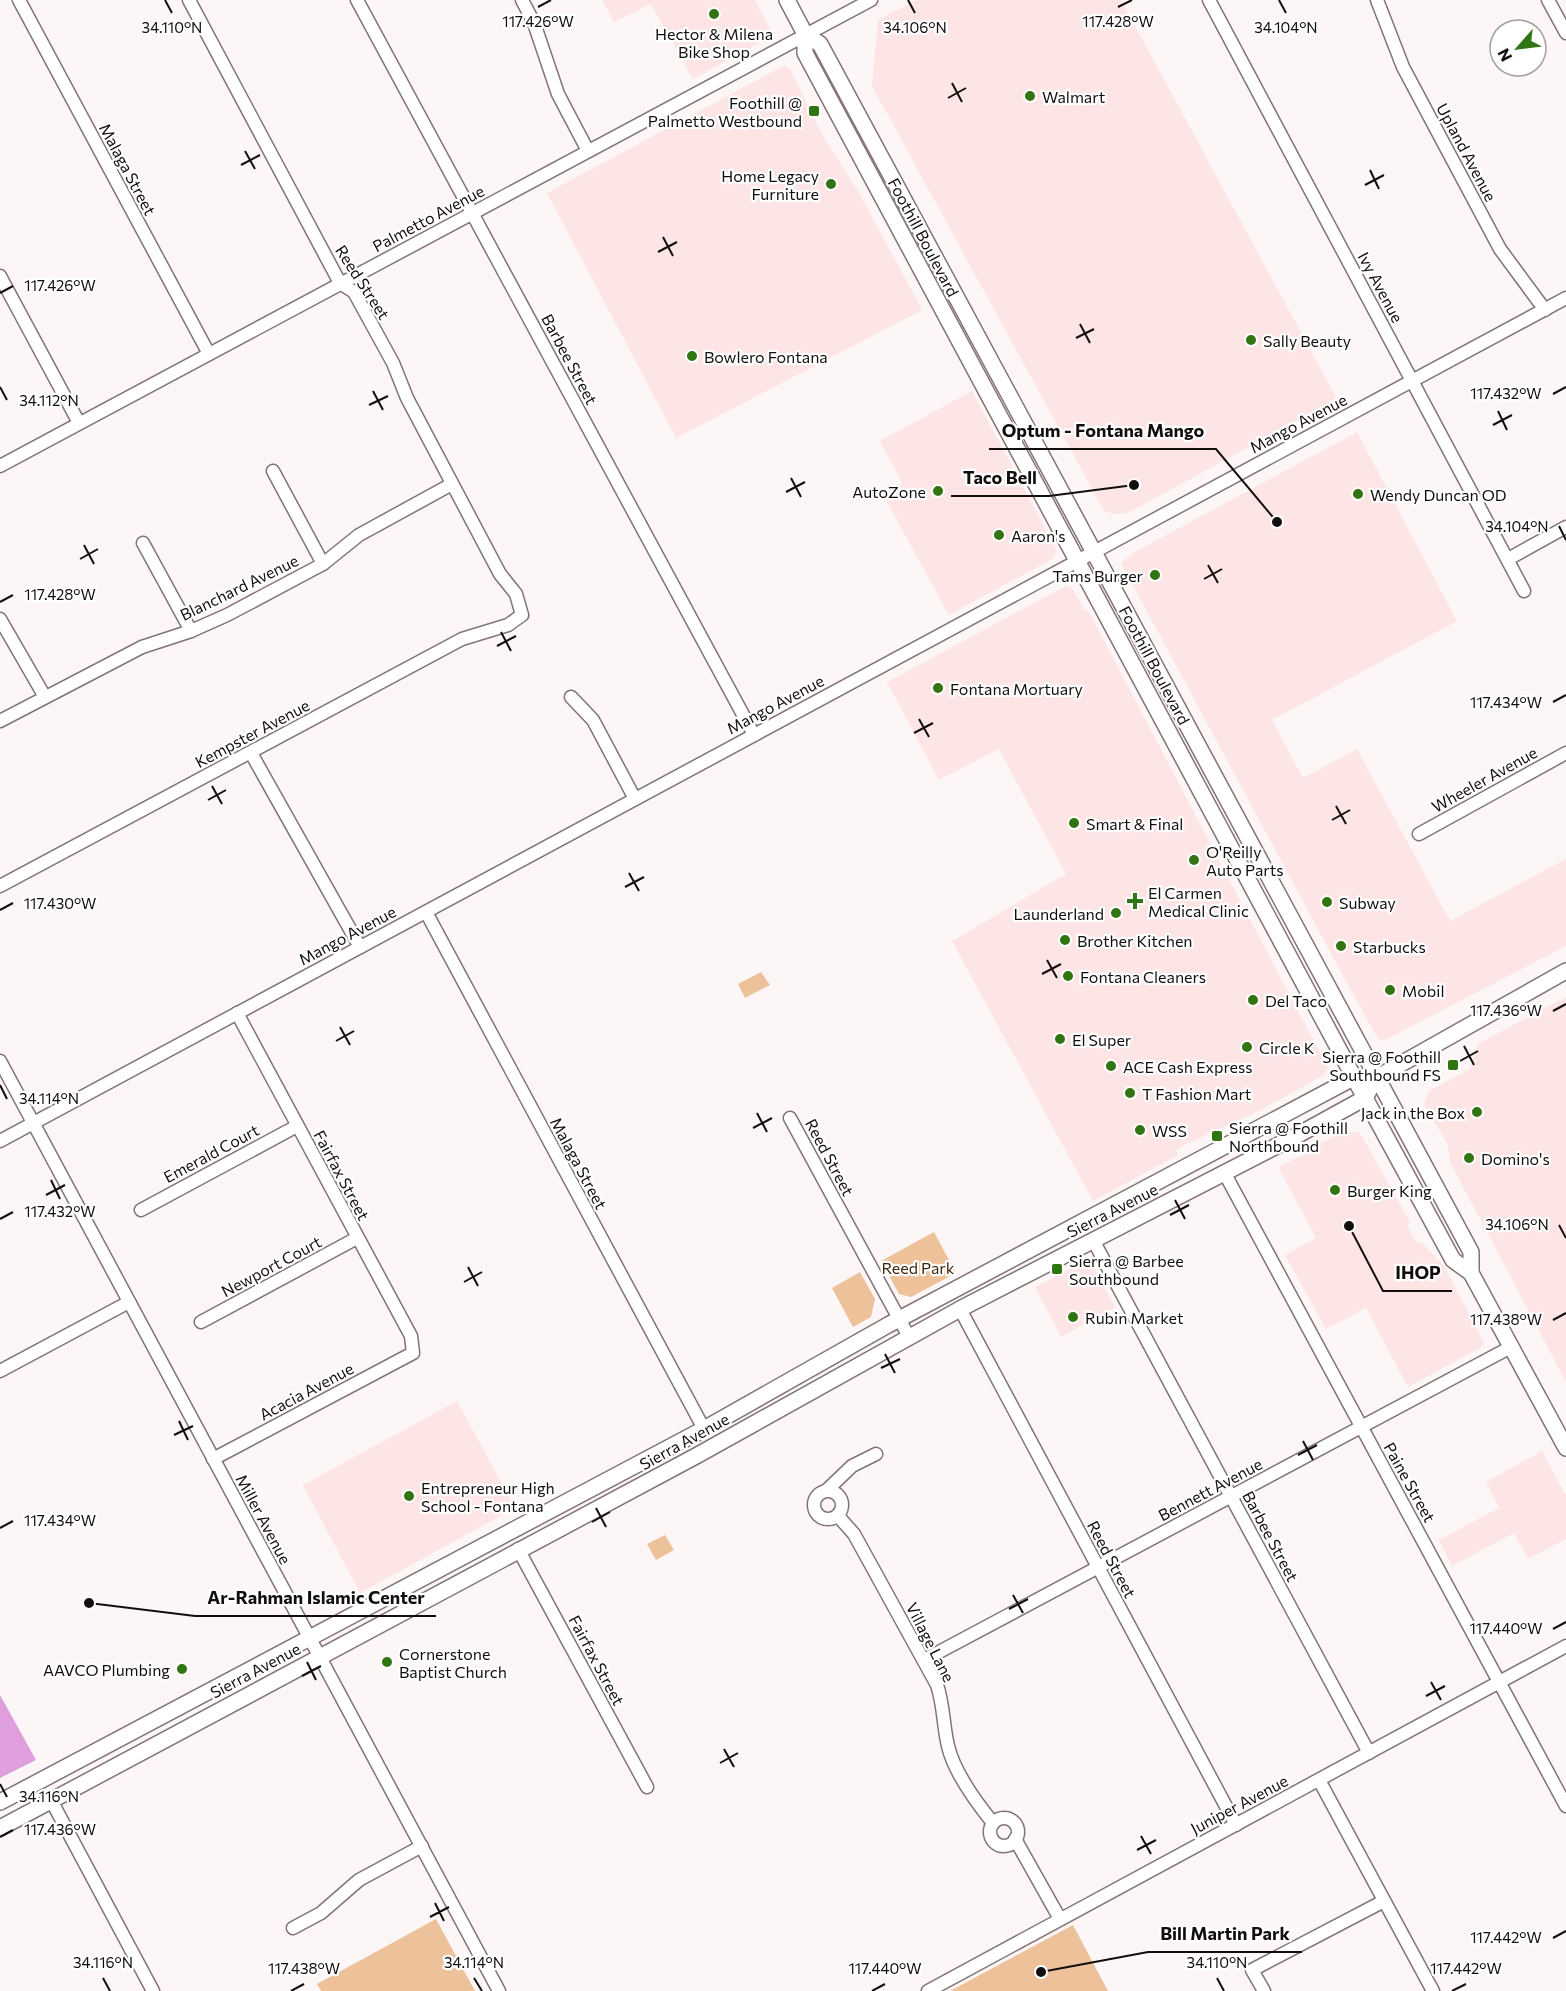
<svg xmlns="http://www.w3.org/2000/svg" width="1566" height="1991" viewBox="0 0 1566 1991" font-family="Commissioner,sans-serif">
<style>
.built{fill:#fde4e5}
.green{fill:#edc29b}
.water{fill:#df9fdf}
.lines{fill:none;stroke-linecap:round;stroke-linejoin:round}
.minor-casing{stroke:#827474;stroke-width:15}
.major-casing{stroke:#827474;stroke-width:18}
.minor{stroke:#fff;stroke-width:12}
.major{stroke:#fff;stroke-width:15}
.ticks{fill:none;stroke:#130e0e;stroke-width:2}
.poi-dot{fill:#317412;stroke:#fff;stroke-width:2}
.labels{text-anchor:middle;dominant-baseline:central;stroke-width:4.5;stroke-linejoin:round;paint-order:stroke}
.poi-label{font-size:16px;fill:#130e0e;stroke:#fff;text-anchor:start}
.street-label{font-size:16px;fill:#130e0e;stroke:#fff}
.park-label{font-size:16px;fill:#402609;stroke:#fff}
.ticks-label{font-size:15px;text-anchor:middle;fill:#130e0e;stroke:#fff;stroke-width:4.5;stroke-linejoin:round;paint-order:stroke}
.leader{fill:none;stroke:#130e0e;stroke-width:2}
.callout-dot{fill:#130e0e;stroke:#fff;stroke-width:2}
.callout-label{font-size:18px;text-anchor:middle;font-weight:bold;fill:#130e0e;stroke:#fff;stroke-width:4.5;stroke-linejoin:round;paint-order:stroke}
</style>
<rect width="100%" height="100%" fill="#fdf6f6"/>
<!-- built -->
<g class="built">
<path d="M602,0H755L771,31L768,38L693,79L651,4L614,22Z"/>
<path d="M916,0H1121L1337,399L1128,513L1114,514L1104,511L872,86L878,20Z"/>
<path d="M785,65L790,69L819,129L861,196L922,310L676,438L547,193Z"/>
<path d="M972,391L1056,549L1054,558L949,615L883,495L902,483L880,441Z"/>
<path d="M1357,432L1457,621L1272,720L1303,778L1357,749L1450,921L1566,859V946L1383,1041L1378,1039L1341,972L1121,563L1133,553Z"/>
<path d="M1066,586L1072,588L1085,611L1088,610L1328,1068L1324,1075L1259,1111L1186,1144L1176,1150L1178,1155L1093,1201L952,941L1066,874L999,749L939,780L887,682Z"/>
<path d="M1566,997V1382L1450,1162L1448,1145L1424,1104L1429,1091L1470,1069L1478,1044Z"/>
<path d="M1346,1131L1360,1133L1410,1222L1407,1226L1416,1242L1422,1243L1444,1266L1484,1342L1482,1347L1408,1387L1366,1308L1326,1329L1285,1255L1316,1238L1278,1167L1314,1150L1316,1145Z"/>
<path d="M1091,1263L1115,1307L1061,1337L1035,1287L1079,1264Z"/>
<path d="M457,1401L515,1508L360,1593L303,1485Z"/>
<path d="M1542,1451L1566,1496V1539L1528,1559L1514,1533L1452,1566L1439,1540L1499,1508L1486,1482Z"/>
</g>
<!-- green -->
<g class="green">
<path d="M761,972L770,985L745,998L738,984Z"/>
<path d="M934,1232L956,1273L911,1297L899,1294L881,1261Z"/>
<path d="M860,1272L875,1299L871,1317L853,1327L832,1288Z"/>
<path d="M665,1535L674,1550L656,1560L647,1544Z"/>
<path d="M436,1919L475,1991H321L317,1984Z"/>
<path d="M1073,1925L1108,1991H950Z"/>
</g>
<!-- water -->
<path class="water" d="M0,1695L36,1760L0,1778Z"/>
<g class="lines">
<defs>
<g id="minor">
<path d="M19,0L209,354"/>
<path d="M357,0L754,735"/>
<path d="M522,0L534,23L558,94L588,151"/>
<path d="M1209,0L1524,591"/>
<path d="M1377,0L1403,67L1500,249L1545,310"/>
<path d="M1548,0L1566,33"/>
<path d="M0,276L79,423"/>
<path d="M0,466L871,0"/>
<path d="M273,471L323,564"/>
<path d="M143,543L191,631"/>
<path d="M1508,559L1566,527"/>
<path d="M0,619L45,697"/>
<path d="M571,697L593,720L635,799"/>
<path d="M0,721L142,647L191,631L227,615L323,564L359,535L452,484"/>
<path d="M251,753L360,947"/>
<path d="M1419,834L1566,753"/>
<path d="M0,886L462,639L508,625L522,615L516,594L500,574L407,398L393,363L354,292L340,283L189,0"/>
<path d="M426,912L704,1429"/>
<path d="M0,1061L499,1991"/>
<path d="M790,1118L909,1337"/>
<path d="M0,1141L1566,298"/>
<path d="M1225,1174L1566,1806"/>
<path d="M141,1210L297,1126"/>
<path d="M1093,1240L1369,1753"/>
<path d="M960,1309L1236,1825"/>
<path d="M201,1322L357,1238"/>
<path d="M0,1371L129,1302"/>
<path d="M213,1459L413,1353L411,1336L237,1013"/>
<path d="M827,1490L852,1466L876,1454"/>
<circle cx="828" cy="1505" r="14"/>
<path d="M838,1516L854,1534L937,1685C944,1706 943,1725 948,1746C954,1772 976,1802 993,1823"/>
<path d="M518,1549L647,1787"/>
<path d="M924,1660L1511,1347"/>
<path d="M1319,1780L1433,1991"/>
<path d="M51,1800L153,1991"/>
<circle cx="1004" cy="1832" r="14"/>
<path d="M1015,1839L1060,1919"/>
<path d="M293,1928L321,1913L359,1880L422,1846"/>
<path d="M928,1991L1566,1646"/>
<path d="M1264,1991L1252,1970L1384,1901"/>
</g>
<g id="major">
<path d="M787,0L805,34V53L1365,1098L1453,1260L1471,1273L1566,1448"/>
<path d="M805,34L820,44L1435,1185L1471,1252V1273"/>
<path d="M0,1802L704,1429L888,1325L1355,1077H1363"/>
<path d="M0,1828L696,1456L960,1309L1296,1136L1365,1098L1376,1078L1566,971"/>
</g>
</defs>
<!-- minor casing -->
<use href="#minor" class="minor-casing"/>
<!-- major casing -->
<use href="#major" class="major-casing"/>
<!-- minor -->
<use href="#minor" class="minor"/>
<!-- major -->
<use href="#major" class="major"/>
</g>
<!-- ticks -->
<path class="ticks" d="M165,0L172,13M908,0L915,13M1279,0L1286,13M538,7L551,0M1118,7L1132,0M952,83L962,102M948,98L966,88M245,151L255,169M241,165L260,155M1370,170L1379,189M1365,185L1384,175M663,237L673,256M658,252L677,242M0,293L13,286M1080,324L1090,343M1076,338L1094,329M0,387L7,400M373,391L383,410M1553,394L1566,387M369,405L388,396M1498,411L1507,430M1493,425L1512,415M791,478L801,497M786,492L805,482M1559,526L1566,540M84,545L94,564M80,559L98,549M1208,565L1218,583M1204,579L1222,569M0,602L13,595M501,632L511,651M497,646L516,636M1553,702L1566,695M919,719L929,737M914,733L933,723M212,786L222,804M208,800L226,790M1336,806L1346,824M1332,820L1350,810M629,873L639,891M625,887L644,877M0,910L13,903M1047,960L1057,978M1042,974L1061,964M1553,1011L1566,1004M340,1027L350,1045M336,1041L354,1031M1464,1046L1474,1065M1460,1061L1478,1051M0,1085L7,1099M757,1113L767,1132M753,1128L772,1118M51,1180L60,1199M46,1195L65,1185M1175,1200L1185,1219M1170,1215L1189,1205M0,1219L13,1212M1559,1225L1566,1238M468,1267L478,1286M464,1282L482,1272M1553,1320L1566,1313M885,1354L895,1373M881,1368L900,1359M179,1421L188,1440M174,1435L193,1426M1303,1441L1313,1460M1298,1455L1317,1445M596,1508L606,1527M592,1522L610,1512M0,1528L13,1521M1013,1595L1023,1613M1009,1609L1028,1599M1553,1629L1566,1622M307,1662L316,1680M302,1676L321,1666M1431,1682L1441,1700M1426,1696L1445,1686M724,1749L734,1767M720,1763L738,1753M0,1784L7,1797M1141,1836L1151,1854M0,1837L13,1830M1137,1850L1156,1840M435,1903L444,1921M430,1917L449,1907M1553,1938L1566,1931M103,1978L110,1991M474,1978L482,1991M1217,1978L1224,1991M291,1991L304,1984M872,1991L885,1984M1452,1991L1466,1984"/>
<!-- markers -->
<g class="poi-dot">
<circle cx="714" cy="14" r="6"/>
<circle cx="1030" cy="96" r="6"/>
<rect x="808" y="105" width="12" height="12" rx="3"/>
<circle cx="831" cy="184" r="6"/>
<circle cx="1251" cy="340" r="6"/>
<circle cx="692" cy="356" r="6"/>
<circle cx="938" cy="491" r="6"/>
<circle cx="1358" cy="494" r="6"/>
<circle cx="999" cy="535" r="6"/>
<circle cx="1155" cy="575" r="6"/>
<circle cx="938" cy="688" r="6"/>
<circle cx="1074" cy="823" r="6"/>
<circle cx="1194" cy="860" r="6"/>
<path d="M1132 892h6v6h6v6h-6v6h-6v-6h-6v-6h6z"/>
<circle cx="1327" cy="902" r="6"/>
<circle cx="1116" cy="913" r="6"/>
<circle cx="1065" cy="940" r="6"/>
<circle cx="1341" cy="946" r="6"/>
<circle cx="1068" cy="976" r="6"/>
<circle cx="1390" cy="990" r="6"/>
<circle cx="1253" cy="1000" r="6"/>
<circle cx="1060" cy="1039" r="6"/>
<circle cx="1247" cy="1047" r="6"/>
<rect x="1447" y="1059" width="12" height="12" rx="3"/>
<circle cx="1111" cy="1066" r="6"/>
<circle cx="1130" cy="1093" r="6"/>
<circle cx="1477" cy="1112" r="6"/>
<circle cx="1140" cy="1130" r="6"/>
<rect x="1211" y="1130" width="12" height="12" rx="3"/>
<circle cx="1469" cy="1158" r="6"/>
<circle cx="1335" cy="1190" r="6"/>
<rect x="1051" y="1263" width="12" height="12" rx="3"/>
<circle cx="1073" cy="1317" r="6"/>
<circle cx="409" cy="1496" r="6"/>
<circle cx="387" cy="1662" r="6"/>
<circle cx="182" cy="1669" r="6"/>
</g>
<g class="labels">
<!-- poi labels -->
<g class="poi-label">
<text x="714" y="33" text-anchor="middle">Hector &amp; Milena<tspan x="714" dy="18">Bike Shop</tspan></text>
<text x="1042" y="96">Walmart</text>
<text x="802" y="102" text-anchor="end">Foothill @<tspan x="802" dy="18">Palmetto Westbound</tspan></text>
<text x="819" y="175" text-anchor="end">Home Legacy<tspan x="819" dy="18">Furniture</tspan></text>
<text x="1263" y="340">Sally Beauty</text>
<text x="704" y="356">Bowlero Fontana</text>
<text x="926" y="491" text-anchor="end">AutoZone</text>
<text x="1370" y="494">Wendy Duncan OD</text>
<text x="1011" y="535">Aaron's</text>
<text x="1143" y="575" text-anchor="end">Tams Burger</text>
<text x="950" y="688">Fontana Mortuary</text>
<text x="1086" y="823">Smart &amp; Final</text>
<text x="1206" y="851">O'Reilly<tspan x="1206" dy="18">Auto Parts</tspan></text>
<text x="1148" y="892">El Carmen<tspan x="1148" dy="18">Medical Clinic</tspan></text>
<text x="1339" y="902">Subway</text>
<text x="1104" y="913" text-anchor="end">Launderland</text>
<text x="1077" y="940">Brother Kitchen</text>
<text x="1353" y="946">Starbucks</text>
<text x="1080" y="976">Fontana Cleaners</text>
<text x="1402" y="990">Mobil</text>
<text x="1265" y="1000">Del Taco</text>
<text x="1072" y="1039">El Super</text>
<text x="1259" y="1047">Circle K</text>
<text x="1441" y="1056" text-anchor="end">Sierra @ Foothill<tspan x="1441" dy="18">Southbound FS</tspan></text>
<text x="1123" y="1066">ACE Cash Express</text>
<text x="1142" y="1093">T Fashion Mart</text>
<text x="1465" y="1112" text-anchor="end">Jack in the Box</text>
<text x="1229" y="1127">Sierra @ Foothill<tspan x="1229" dy="18">Northbound</tspan></text>
<text x="1152" y="1130">WSS</text>
<text x="1481" y="1158">Domino's</text>
<text x="1347" y="1190">Burger King</text>
<text x="1069" y="1260">Sierra @ Barbee<tspan x="1069" dy="18">Southbound</tspan></text>
<text x="1085" y="1317">Rubin Market</text>
<text x="421" y="1487">Entrepreneur High<tspan x="421" dy="18">School - Fontana</tspan></text>
<text x="399" y="1653">Cornerstone<tspan x="399" dy="18">Baptist Church</tspan></text>
<text x="170" y="1669" text-anchor="end">AAVCO Plumbing</text>
</g>
<!-- street labels -->
<g class="street-label">
<text transform="translate(1467 152) rotate(62)">Upland Avenue</text>
<text transform="translate(128 169) rotate(62)">Malaga Street</text>
<text transform="translate(428 218) rotate(-28)">Palmetto Avenue</text>
<text transform="translate(924 237) rotate(62)">Foothill Boulevard</text>
<text transform="translate(363 282) rotate(57)">Reed Street</text>
<text transform="translate(1381 287) rotate(62)">Ivy Avenue</text>
<text transform="translate(570 359) rotate(62)">Barbee Street</text>
<text transform="translate(1298 423) rotate(-28)">Mango Avenue</text>
<text transform="translate(239 587) rotate(-26)">Blanchard Avenue</text>
<text transform="translate(1155 665) rotate(62)">Foothill Boulevard</text>
<text transform="translate(775 704) rotate(-28)">Mango Avenue</text>
<text transform="translate(252 733) rotate(-28)">Kempster Avenue</text>
<text transform="translate(1484 779) rotate(-29)">Wheeler Avenue</text>
<text transform="translate(347 935) rotate(-28)">Mango Avenue</text>
<text transform="translate(211 1153) rotate(-28)">Emerald Court</text>
<text transform="translate(830 1157) rotate(62)">Reed Street</text>
<text transform="translate(579 1163) rotate(62)">Malaga Street</text>
<text transform="translate(342 1175) rotate(62)">Fairfax Street</text>
<text transform="translate(1112 1210) rotate(-27)">Sierra Avenue</text>
<text transform="translate(271 1266) rotate(-28)">Newport Court</text>
<text transform="translate(306 1391) rotate(-28)">Acacia Avenue</text>
<text transform="translate(684 1441) rotate(-29)">Sierra Avenue</text>
<text transform="translate(1410 1482) rotate(61)">Paine Street</text>
<text transform="translate(1210 1489) rotate(-28)">Bennett Avenue</text>
<text transform="translate(264 1519) rotate(62)">Miller Avenue</text>
<text transform="translate(1271 1536) rotate(62)">Barbee Street</text>
<text transform="translate(1112 1559) rotate(62)">Reed Street</text>
<text transform="translate(931 1642) rotate(63)">Village Lane</text>
<text transform="translate(597 1660) rotate(62)">Fairfax Street</text>
<text transform="translate(255 1670) rotate(-28)">Sierra Avenue</text>
<text transform="translate(1239 1804) rotate(-28)">Juniper Avenue</text>
</g>
<!-- park labels -->
<g class="park-label">
<text x="918" y="1267">Reed Park</text>
</g>
</g>
<g class="ticks-label">
<text x="538" y="27">117.426°W</text>
<text x="1118" y="27">117.428°W</text>
<text x="172" y="33">34.110°N</text>
<text x="915" y="33">34.106°N</text>
<text x="1286" y="33">34.104°N</text>
<text x="60" y="291">117.426°W</text>
<text x="1506" y="399">117.432°W</text>
<text x="49" y="406">34.112°N</text>
<text x="1517" y="532">34.104°N</text>
<text x="60" y="600">117.428°W</text>
<text x="1506" y="708">117.434°W</text>
<text x="60" y="909">117.430°W</text>
<text x="1506" y="1016">117.436°W</text>
<text x="49" y="1104">34.114°N</text>
<text x="60" y="1217">117.432°W</text>
<text x="1517" y="1230">34.106°N</text>
<text x="1506" y="1325">117.438°W</text>
<text x="60" y="1526">117.434°W</text>
<text x="1506" y="1634">117.440°W</text>
<text x="49" y="1802">34.116°N</text>
<text x="60" y="1835">117.436°W</text>
<text x="1506" y="1943">117.442°W</text>
<text x="103" y="1968">34.116°N</text>
<text x="474" y="1968">34.114°N</text>
<text x="1217" y="1968">34.110°N</text>
<text x="304" y="1974">117.438°W</text>
<text x="885" y="1974">117.440°W</text>
<text x="1466" y="1974">117.442°W</text>
</g>
<!-- callouts -->
<path class="leader" d="M1277 522L1216 449H989M1134 485L1049 496H951M1349 1226L1383 1291H1452M89 1603L195 1616H436M1041 1972L1148 1952H1302"/>
<g class="callout-dot">
<circle cx="1277" cy="522" r="6"/>
<circle cx="1134" cy="485" r="6"/>
<circle cx="1349" cy="1226" r="6"/>
<circle cx="89" cy="1603" r="6"/>
<circle cx="1041" cy="1972" r="6"/>
</g>
<g class="callout-label">
<text x="1103" y="437">Optum - Fontana Mango</text>
<text x="1000" y="484">Taco Bell</text>
<text x="1418" y="1279">IHOP</text>
<text x="316" y="1604">Ar-Rahman Islamic Center</text>
<text x="1225" y="1940">Bill Martin Park</text>
</g>
<!-- north arrow -->
<g transform="translate(1518 48) rotate(242)"><circle r="28" fill="#ffffff" stroke="#a19f9f" stroke-width="1.5"/>
<path d="M0-4.5L10 22L0 15L-10 22Z" fill="#317412"/>
<text y="-9" font-size="16" font-weight="bold" text-anchor="middle" fill="#130e0e">N</text>
</g>
</svg>
